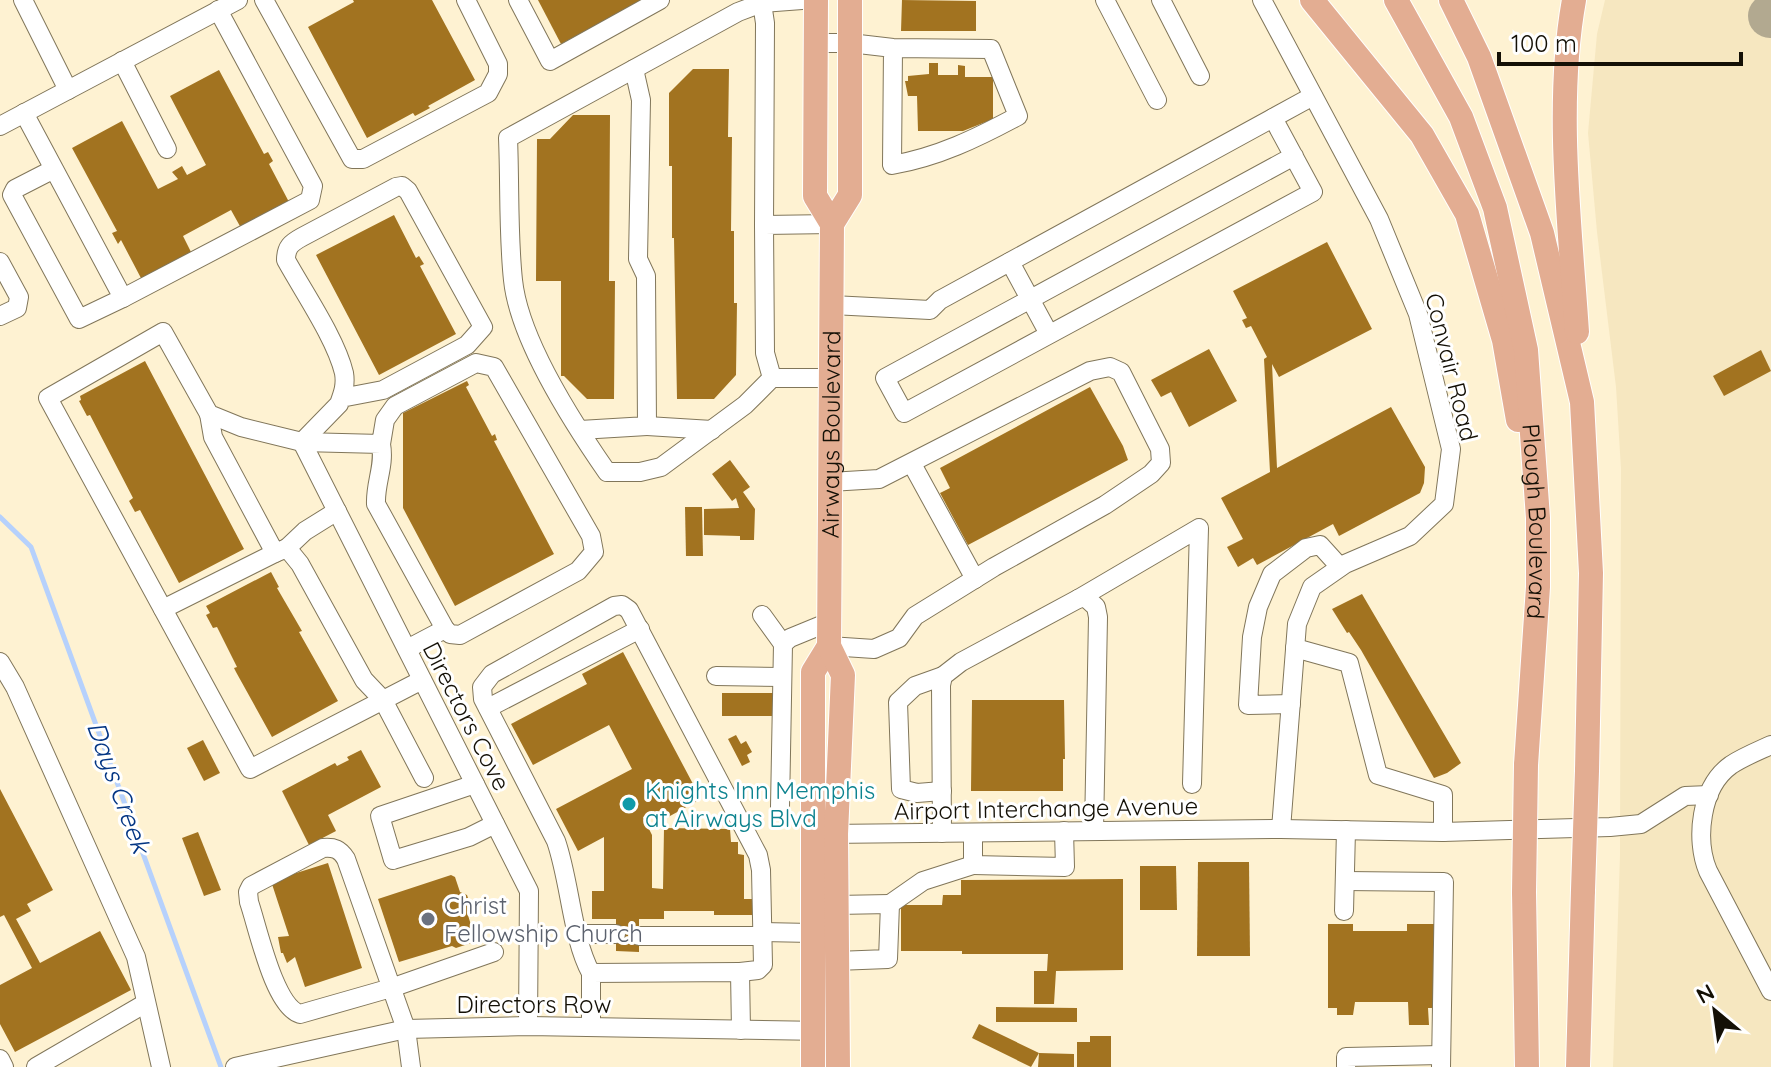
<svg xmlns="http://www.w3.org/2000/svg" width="1771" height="1067" viewBox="0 0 1771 1067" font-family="Quicksand,sans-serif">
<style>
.built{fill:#f6e7c0}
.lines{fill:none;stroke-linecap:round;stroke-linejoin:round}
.stream{stroke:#b6d1fc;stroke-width:5}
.taxiway{stroke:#b2a990;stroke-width:44}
.building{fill:#a27320}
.minor-casing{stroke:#81765a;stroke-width:20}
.major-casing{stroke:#fff;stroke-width:26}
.minor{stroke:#fff;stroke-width:18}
.major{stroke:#e3ad92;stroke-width:24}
.major-bridge-casing{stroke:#fff;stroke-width:26;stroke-linecap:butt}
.major-bridge{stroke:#e3ad92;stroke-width:24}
.culture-dot{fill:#0f9aa8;stroke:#fff;stroke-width:3}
.worship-dot{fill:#6b7280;stroke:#fff;stroke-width:3}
.labels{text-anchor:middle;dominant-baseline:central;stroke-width:6;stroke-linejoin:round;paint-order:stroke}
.street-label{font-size:24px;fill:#141006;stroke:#fff}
.culture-label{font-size:24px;fill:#0d838f;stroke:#fff;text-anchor:start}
.worship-label{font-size:24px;fill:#5b616d;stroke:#fff;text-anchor:start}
.water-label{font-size:26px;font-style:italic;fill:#033583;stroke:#fff}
</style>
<rect width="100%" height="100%" fill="#fef2d2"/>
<!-- built -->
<path class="built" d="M1605,0H1771V1067H1613L1620,855L1621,469L1616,387L1597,232L1588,133L1597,34Z"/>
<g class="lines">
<!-- stream -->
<path class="stream" d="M0,517L31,547L221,1067"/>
<!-- taxiway -->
<path class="taxiway" d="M1770,16H1771"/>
</g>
<!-- building -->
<g class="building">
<path d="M353,0H432L475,80L428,106L430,108L415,116L413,113L367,138L308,27L354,2Z"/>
<path d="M538,0H643L561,44Z"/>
<path d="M902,0L976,1V31H901Z"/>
<path d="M929,63H938V75H958V65L965,66V77H993V119L963,131H918L917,96H908L905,81H908V76L929,74Z"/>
<path d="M693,69H729L728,137H732L731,231H734V303H737L736,375L714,399H677L674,238H672V166H669V93Z"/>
<path d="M219,70L264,154L268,152L273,161L269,164L289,202L241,228L231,210L183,236L192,254L142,280L121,240L118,244L112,233L117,231L72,148L122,121L158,189L178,179L172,172L182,166L187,175L206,165L170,96Z"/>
<path d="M573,115H610L609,281H615L614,399H587L564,376H561V281H536L537,139H550Z"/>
<path d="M394,215L416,258L419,256L424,264L420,266L456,334L379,375L316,255Z"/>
<path d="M1327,242L1372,329L1279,377L1272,364L1277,468L1391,407L1425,467L1424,483L1420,493L1339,536L1333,524L1257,565L1253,558L1238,567L1227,547L1243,539L1221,498L1270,472L1264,359L1267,357L1251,326L1246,328L1242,320L1247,318L1233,291Z"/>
<path d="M1209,349L1237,401L1189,427L1171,392L1161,397L1151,380Z"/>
<path d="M1761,350L1771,371L1724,396L1713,376Z"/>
<path d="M145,361L244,549L179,583L140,510L135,512L129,501L133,498L90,415L87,416L79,401L81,400L80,396Z"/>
<path d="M467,381L469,385L466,387L492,436L495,434L497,440L494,441L554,554L455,606L403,508V413Z"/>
<path d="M1090,387L1123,446L1128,460L968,545L940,493L950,488L940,468Z"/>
<path d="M730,460L750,487L743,492L755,509L754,540H740V536L704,535V509L739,508L736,498L732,501L712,474Z"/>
<path d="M685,507H702L703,556H686Z"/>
<path d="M271,572L279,587L277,588L302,631L299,632L338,701L272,737L236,672L234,668L237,667L217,627L213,628L206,615L210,613L206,606Z"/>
<path d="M1362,594L1461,763L1447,773L1434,778L1361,650L1349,632L1347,633L1332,609Z"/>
<path d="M623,652L701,799L659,822L654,811L643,817L652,835V888L663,889L664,828L730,829L731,842H738V854L744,855V899H752V915H714V911H664V919H639V952L616,951V919H592V891H604V837L578,851L556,809L632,769L609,725L533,765L511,724L587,684L582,674Z"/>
<rect x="722" y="693" width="56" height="23"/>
<path d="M972,700H1064L1065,759H1063V791H971Z"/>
<path d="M736,735L741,744L746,741L752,752L747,755L750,762L742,766L728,739Z"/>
<path d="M203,740L220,773L204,781L187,748Z"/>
<path d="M361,750L381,787L328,815L336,831L309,845L282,791L335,763L337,766L349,760L347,757Z"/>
<path d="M0,789L53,890L27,904L31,911L16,919L40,963L100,931L131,990L15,1052L0,1024V985L32,968L4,915L0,917Z"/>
<path d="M198,832L221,890L204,896L182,838Z"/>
<path d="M1198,862H1249L1250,956H1197Z"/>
<path d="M328,863L362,968L305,987L295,957L287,963L283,953H281L278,937L289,936L271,881Z"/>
<path d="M1140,866H1176L1177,910H1140Z"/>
<path d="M451,875L455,877L460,892L467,895L471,907L467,912L475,938L474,942L456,948L452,946L399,962L378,899Z"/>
<path d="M1123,879V970L1056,971L1054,1004H1034V971H1047L1048,954H962V951H901V905H942L943,895H961V880Z"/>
<path d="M1328,924H1353V931H1407V924H1434L1433,1008H1428L1429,1025H1409L1408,1002H1355L1353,1015H1337V1008H1328Z"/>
<path d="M996,1007L1077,1008V1022H996Z"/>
<path d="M979,1024L1039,1053L1074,1054V1067H1038L1039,1053L1031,1067L972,1038Z"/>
<path d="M1090,1036H1111V1067H1077V1042H1090Z"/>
</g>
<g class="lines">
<defs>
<g id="minor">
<path d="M23,0L68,90"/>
<path d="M264,0L352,159H363L488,93L498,74V64L466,0"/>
<path d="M518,0L550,61L660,0"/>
<path d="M802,0L762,3L738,12L508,138C510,185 508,233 513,280C519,339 573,423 607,472H640L661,467L745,405L772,378H831"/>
<path d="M1105,0L1157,100"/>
<path d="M1161,0L1200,76"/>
<path d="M1262,0L1379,219L1418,314L1451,449L1444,504L1410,536L1345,564L1312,587L1297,624L1281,829"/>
<path d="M762,3L765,23L764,225"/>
<path d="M815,43H850L893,48L991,49L1018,116C977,138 938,157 892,165L893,48"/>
<path d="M122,61L167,149"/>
<path d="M24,113L123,298L79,319L12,195L15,189L54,169"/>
<path d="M1273,118L1313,192L904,413L885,378L1294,156"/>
<path d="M0,126L238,0"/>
<path d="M0,262L19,297L17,308L0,316"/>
<path d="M1010,262L1049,334"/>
<path d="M123,298L310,200L313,186L218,10"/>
<path d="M832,305L930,310L940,300L1313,96"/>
<path d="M772,378L765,353L764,225L832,224"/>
<path d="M209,414L213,437L275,553L287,548L300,564L364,680L383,700L424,778"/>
<path d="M647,426L712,430"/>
<path d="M580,430L647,426L646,276L638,259L641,100L634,69"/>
<path d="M302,442L339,404C343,393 346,385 344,373C336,339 303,291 286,260C286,247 291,243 302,237L396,187L402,186L408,191L483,327L467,345L383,390L341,398"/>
<path d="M302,442L529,891L528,1026"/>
<path d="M381,444C385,466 375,483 376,504L445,629L450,634L460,635L578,571L594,552L591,536L494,367L476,363L395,406L385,420L381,444L302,442L241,427L209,414L163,332L48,398L250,769L422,680"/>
<path d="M912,464L975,579"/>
<path d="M287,548L305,531L337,511"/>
<path d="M1078,599L1199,528L1192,784"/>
<path d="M163,609L275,553"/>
<path d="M762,615L783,644"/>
<path d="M829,646L874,649L899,638L915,616L994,567L1105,505L1151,474L1161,463L1160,449L1121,372L1110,367L1090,371L879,479L830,482"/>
<path d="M407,649L445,629"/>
<path d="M0,662L15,687L136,957L161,1067"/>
<path d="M716,676L782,677"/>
<path d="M1291,704L1248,705L1252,637L1258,607L1272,574L1306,548L1320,545L1340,567"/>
<path d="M488,708L640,629"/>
<path d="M1771,745C1758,751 1743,757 1731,765C1700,787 1695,840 1708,871L1771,991"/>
<path d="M475,784L380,816L393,860L469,837L495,824"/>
<path d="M942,791L917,793L901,789L898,702L915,686L943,676"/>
<path d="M780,807L783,644L790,638L829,622"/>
<path d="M1443,832L1610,827L1641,824L1685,796L1709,795"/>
<path d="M942,833L941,685L943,676L961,662L1078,599L1085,597L1096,607L1098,617L1094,831"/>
<path d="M973,833V865L1065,867L1064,831"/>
<path d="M826,834L1281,829L1443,832V795L1378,775L1349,663L1295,648"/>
<path d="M1345,881L1444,882L1441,1067"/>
<path d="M890,904L923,881L973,865"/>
<path d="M836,905L890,904L888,959L836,961"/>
<path d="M1344,911L1346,830"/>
<path d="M762,932L812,933"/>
<path d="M579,934H616"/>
<path d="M639,936H762"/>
<path d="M591,973C572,939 570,881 556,841L483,699L482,687L492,674L614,606L622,605L629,610L758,855L761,870L763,965L758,970L740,972"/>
<path d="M591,1027V973L740,972L741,1030"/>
<path d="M0,1059L4,1067"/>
<path d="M36,1067L146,1003"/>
<path d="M235,1067L406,1029L528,1026L824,1031"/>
<path d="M411,1067L406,1029L346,859C340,849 334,847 323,848L251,886L248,892L249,902C258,928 274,1006 300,1014L391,988L494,952"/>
<path d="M1346,1067V1057L1441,1055"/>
</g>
<g id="major">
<path d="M816,0L815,196L832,224"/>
<path d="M1312,0L1422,135L1467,214L1504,340L1518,420"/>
<path id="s1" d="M1396,0L1461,117L1495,208L1526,350L1538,518V587L1526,765"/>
<path d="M1451,0L1479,57L1542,233L1582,402L1591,573L1587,771"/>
<path d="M1574,0C1555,104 1570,226 1577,332"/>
<path d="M1524,892L1527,1067"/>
<path d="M813,1067V672L829,646"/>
<path id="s2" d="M838,1067L836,834L843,675L829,646L832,224L850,195V0"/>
<path d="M1578,1067L1583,890"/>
</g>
</defs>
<!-- minor casing -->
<use href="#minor" class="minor-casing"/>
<!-- major casing -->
<use href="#major" class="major-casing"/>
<!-- minor -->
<use href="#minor" class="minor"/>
<!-- major -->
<use href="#major" class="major"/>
<defs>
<g id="major-bridge">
<path d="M1583,890L1587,771"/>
<path d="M1524,892L1526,765"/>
</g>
</defs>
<!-- major-bridge casing -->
<use href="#major-bridge" class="major-bridge-casing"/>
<!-- major-bridge -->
<use href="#major-bridge" class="major-bridge"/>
</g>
<!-- markers -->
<circle class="culture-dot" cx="629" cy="804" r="8"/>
<circle class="worship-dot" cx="428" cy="919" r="8"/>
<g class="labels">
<!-- street labels -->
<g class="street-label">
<text transform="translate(1452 367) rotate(76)">Convair Road</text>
<text stroke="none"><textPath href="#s2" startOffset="636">Airways Boulevard</textPath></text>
<text stroke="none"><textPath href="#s1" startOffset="548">Plough Boulevard</textPath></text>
<text transform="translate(467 716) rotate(63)">Directors Cove</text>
<text transform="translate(1046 808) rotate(-1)">Airport Interchange Avenue</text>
<text x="534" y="1004">Directors Row</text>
</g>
<!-- culture labels -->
<g class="culture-label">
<text x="645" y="790">Knights Inn Memphis<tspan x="645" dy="28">at Airways Blvd</tspan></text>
</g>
<!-- worship labels -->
<g class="worship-label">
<text x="444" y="905">Christ<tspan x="444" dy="28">Fellowship Church</tspan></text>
</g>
<!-- water labels -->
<g class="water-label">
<text transform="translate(119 787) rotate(70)">Days Creek</text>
</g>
</g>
<!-- north arrow -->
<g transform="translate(1715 1011) rotate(331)" stroke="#ffffff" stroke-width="6" paint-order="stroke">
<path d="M0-6L14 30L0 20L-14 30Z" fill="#141006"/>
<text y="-12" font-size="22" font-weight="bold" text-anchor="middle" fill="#141006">N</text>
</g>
<!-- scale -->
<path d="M1499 52v12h242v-12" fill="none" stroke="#141006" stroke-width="4"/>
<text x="1511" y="52" font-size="24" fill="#141006" stroke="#ffffff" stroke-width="6" paint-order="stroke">100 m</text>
</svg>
